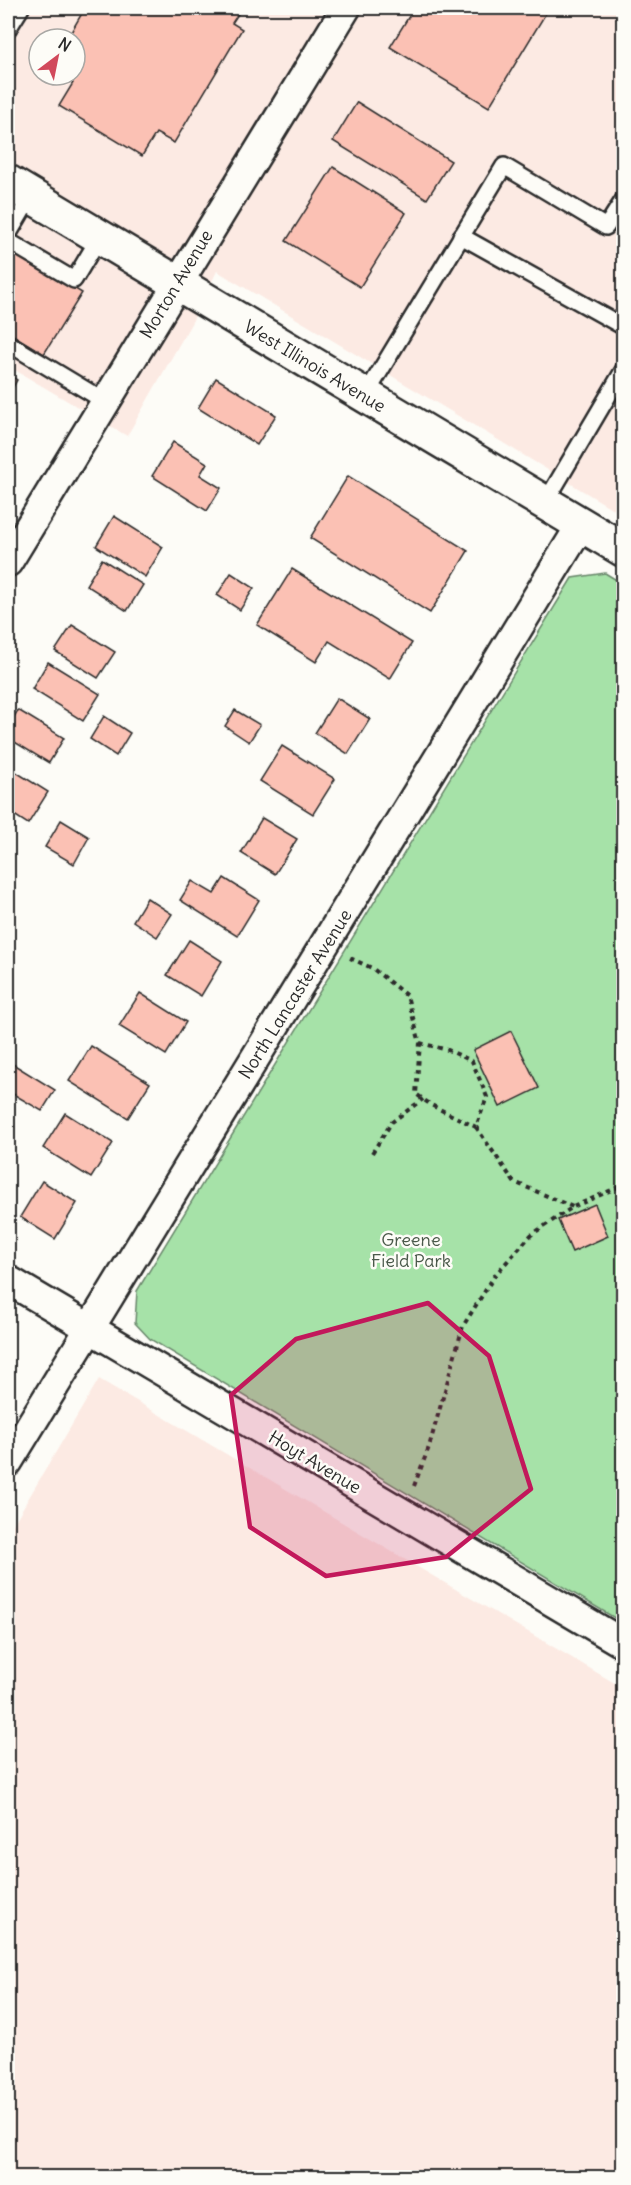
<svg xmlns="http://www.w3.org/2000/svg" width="631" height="2185" viewBox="0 0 631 2185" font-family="Delius,sans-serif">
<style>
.built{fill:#fceae3;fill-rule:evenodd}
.green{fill:#a6e2a8;stroke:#68866a;stroke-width:1.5}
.building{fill:#fbc1b4;stroke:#2b2b2b;stroke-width:1.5}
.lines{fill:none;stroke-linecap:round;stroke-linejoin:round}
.lane-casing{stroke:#2b2b2b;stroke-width:20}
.street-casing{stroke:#2b2b2b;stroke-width:33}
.secondary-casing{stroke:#2b2b2b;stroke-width:38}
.path{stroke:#2b2b2b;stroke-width:4;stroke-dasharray:4.5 4.5;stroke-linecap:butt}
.lane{stroke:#fdfcf7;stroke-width:15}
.street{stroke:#fdfcf7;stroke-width:28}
.secondary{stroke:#fdfcf7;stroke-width:33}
.marked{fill:#c2185b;fill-opacity:0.2;stroke:#c2185b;stroke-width:4.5;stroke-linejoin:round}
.labels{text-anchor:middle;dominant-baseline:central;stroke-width:5;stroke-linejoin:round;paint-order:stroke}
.street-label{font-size:18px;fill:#2b2b2b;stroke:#fdfcf7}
.park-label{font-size:18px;fill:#4a594a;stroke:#fdfcf7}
</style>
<rect width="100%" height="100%" fill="#fdfcf7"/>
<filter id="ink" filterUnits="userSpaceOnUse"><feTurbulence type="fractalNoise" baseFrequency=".0167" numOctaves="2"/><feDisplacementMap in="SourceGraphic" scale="12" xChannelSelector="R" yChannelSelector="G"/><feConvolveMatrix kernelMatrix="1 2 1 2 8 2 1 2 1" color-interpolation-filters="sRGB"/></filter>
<g filter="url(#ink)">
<!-- built -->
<g class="built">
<path d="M8,8H623V515L217,271L192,322L127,436L8,366ZM39,39H75V75H39Z"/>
<path d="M99,1379L623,1688V2177H8V1533Z"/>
</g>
<!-- green -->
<path class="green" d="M605,573L623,584V1623L150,1339L135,1323L137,1291L572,578Z"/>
<!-- building -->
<g class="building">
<path d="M85,8H242L232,23L242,29L174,143L156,133L142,156L59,106L73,83L59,75H75V39H67Z"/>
<path d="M414,8H549L489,107L390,47Z"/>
<path d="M357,102L451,161L427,199L333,141Z"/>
<path d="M333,167L406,213L360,287L286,241Z"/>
<path d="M16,253L82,293L44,354L8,332V267Z"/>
<path d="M8,374L17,380L8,396Z"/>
<path d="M216,378L276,415L257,445L198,408Z"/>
<path d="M173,442L207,463L200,475L221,488L207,511L152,476Z"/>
<path d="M348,476L468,551L430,613L310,538Z"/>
<path d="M114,516L163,547L145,577L96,546Z"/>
<path d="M102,559L143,585L127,611L86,585Z"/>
<path d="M292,569L412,643L390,679L329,641L316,662L257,625Z"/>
<path d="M231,573L254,588L240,610L217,595Z"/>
<path d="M72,625L115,652L98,678L55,651Z"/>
<path d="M48,662L100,694L83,721L32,689Z"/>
<path d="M337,698L370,719L348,754L315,733Z"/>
<path d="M18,710L64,738L49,763L8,738V727Z"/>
<path d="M235,710L260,725L249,742L225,726Z"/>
<path d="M104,716L130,733L116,756L90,739Z"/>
<path d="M282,746L335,779L313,814L260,781Z"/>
<path d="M8,767L48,792L28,824L8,811Z"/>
<path d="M262,818L297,839L275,874L241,853Z"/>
<path d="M61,820L89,837L74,864L45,847Z"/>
<path d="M224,878L259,900L237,936L180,900L192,881L214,894Z"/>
<path d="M147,898L172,914L157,937L133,921Z"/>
<path d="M189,940L222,961L201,996L167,975Z"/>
<path d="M140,993L186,1022L166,1055L119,1026Z"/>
<path d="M511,1031L539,1088L500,1107L473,1050Z"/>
<path d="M91,1046L150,1083L128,1118L69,1081Z"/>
<path d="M8,1061L55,1090L42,1111L8,1091Z"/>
<path d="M65,1113L113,1143L91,1178L43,1148Z"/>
<path d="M42,1181L77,1203L55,1239L20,1217Z"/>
<path d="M595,1204L608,1236L572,1252L558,1220Z"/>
</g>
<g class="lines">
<defs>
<g id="lane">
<path d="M8,29L21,8"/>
<path d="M8,235L31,196"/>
<path d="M461,236L624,327"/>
<path d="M8,241L74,280L99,238"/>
<path d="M8,343L106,402"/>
<path d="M365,396L504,166L606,227L624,199"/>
<path d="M545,503L624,369"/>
</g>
<g id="street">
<path d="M8,562L346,8"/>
<path d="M8,1280L624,1644"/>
<path d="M8,1462L581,525"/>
</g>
<path id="secondary" d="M8,182L624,550"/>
</defs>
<!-- lane casing -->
<use href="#lane" class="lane-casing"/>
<!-- street casing -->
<use href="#street" class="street-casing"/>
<!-- secondary casing -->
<use href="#secondary" class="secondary-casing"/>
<!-- path -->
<g class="path">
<path d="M350,958L372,968L407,996L420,1043L416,1094L431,1105L476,1127"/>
<path d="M420,1043L448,1050L472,1061L487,1097L476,1127L514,1182L573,1207"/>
<path d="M372,1153L392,1122L423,1099"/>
<path d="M414,1486L429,1447L463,1326L495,1275L531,1235L573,1207L616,1188L624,1187"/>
</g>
<!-- lane -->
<use href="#lane" class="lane"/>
<!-- street -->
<use href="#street" class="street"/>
<!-- secondary -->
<use href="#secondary" class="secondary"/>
</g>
</g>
<!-- marked area -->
<path class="marked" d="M428,1303L489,1356L531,1489L446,1557L326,1576L250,1527L231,1395L296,1339Z"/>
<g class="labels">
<!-- street labels -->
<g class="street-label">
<text transform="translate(176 284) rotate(-59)">Morton Avenue</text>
<text transform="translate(315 366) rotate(31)">West Illinois Avenue</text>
<text transform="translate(295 994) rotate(-58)">North Lancaster Avenue</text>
<text transform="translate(315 1462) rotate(31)">Hoyt Avenue</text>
</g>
<!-- park labels -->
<g class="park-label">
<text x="411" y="1239">Greene<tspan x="411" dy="21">Field Park</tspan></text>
</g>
</g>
<!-- margin -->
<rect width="631" height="2185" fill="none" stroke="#fdfcf7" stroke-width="30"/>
<rect x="15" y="15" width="601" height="2155" fill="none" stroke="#2b2b2b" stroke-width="2" filter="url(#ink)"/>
<!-- north arrow -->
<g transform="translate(57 57) rotate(32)"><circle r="28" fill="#fdfcf7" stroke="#a9a8a5" stroke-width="1.5"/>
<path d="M0-4.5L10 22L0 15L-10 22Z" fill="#d1495b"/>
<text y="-9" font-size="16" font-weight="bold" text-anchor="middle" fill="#2b2b2b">N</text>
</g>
</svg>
